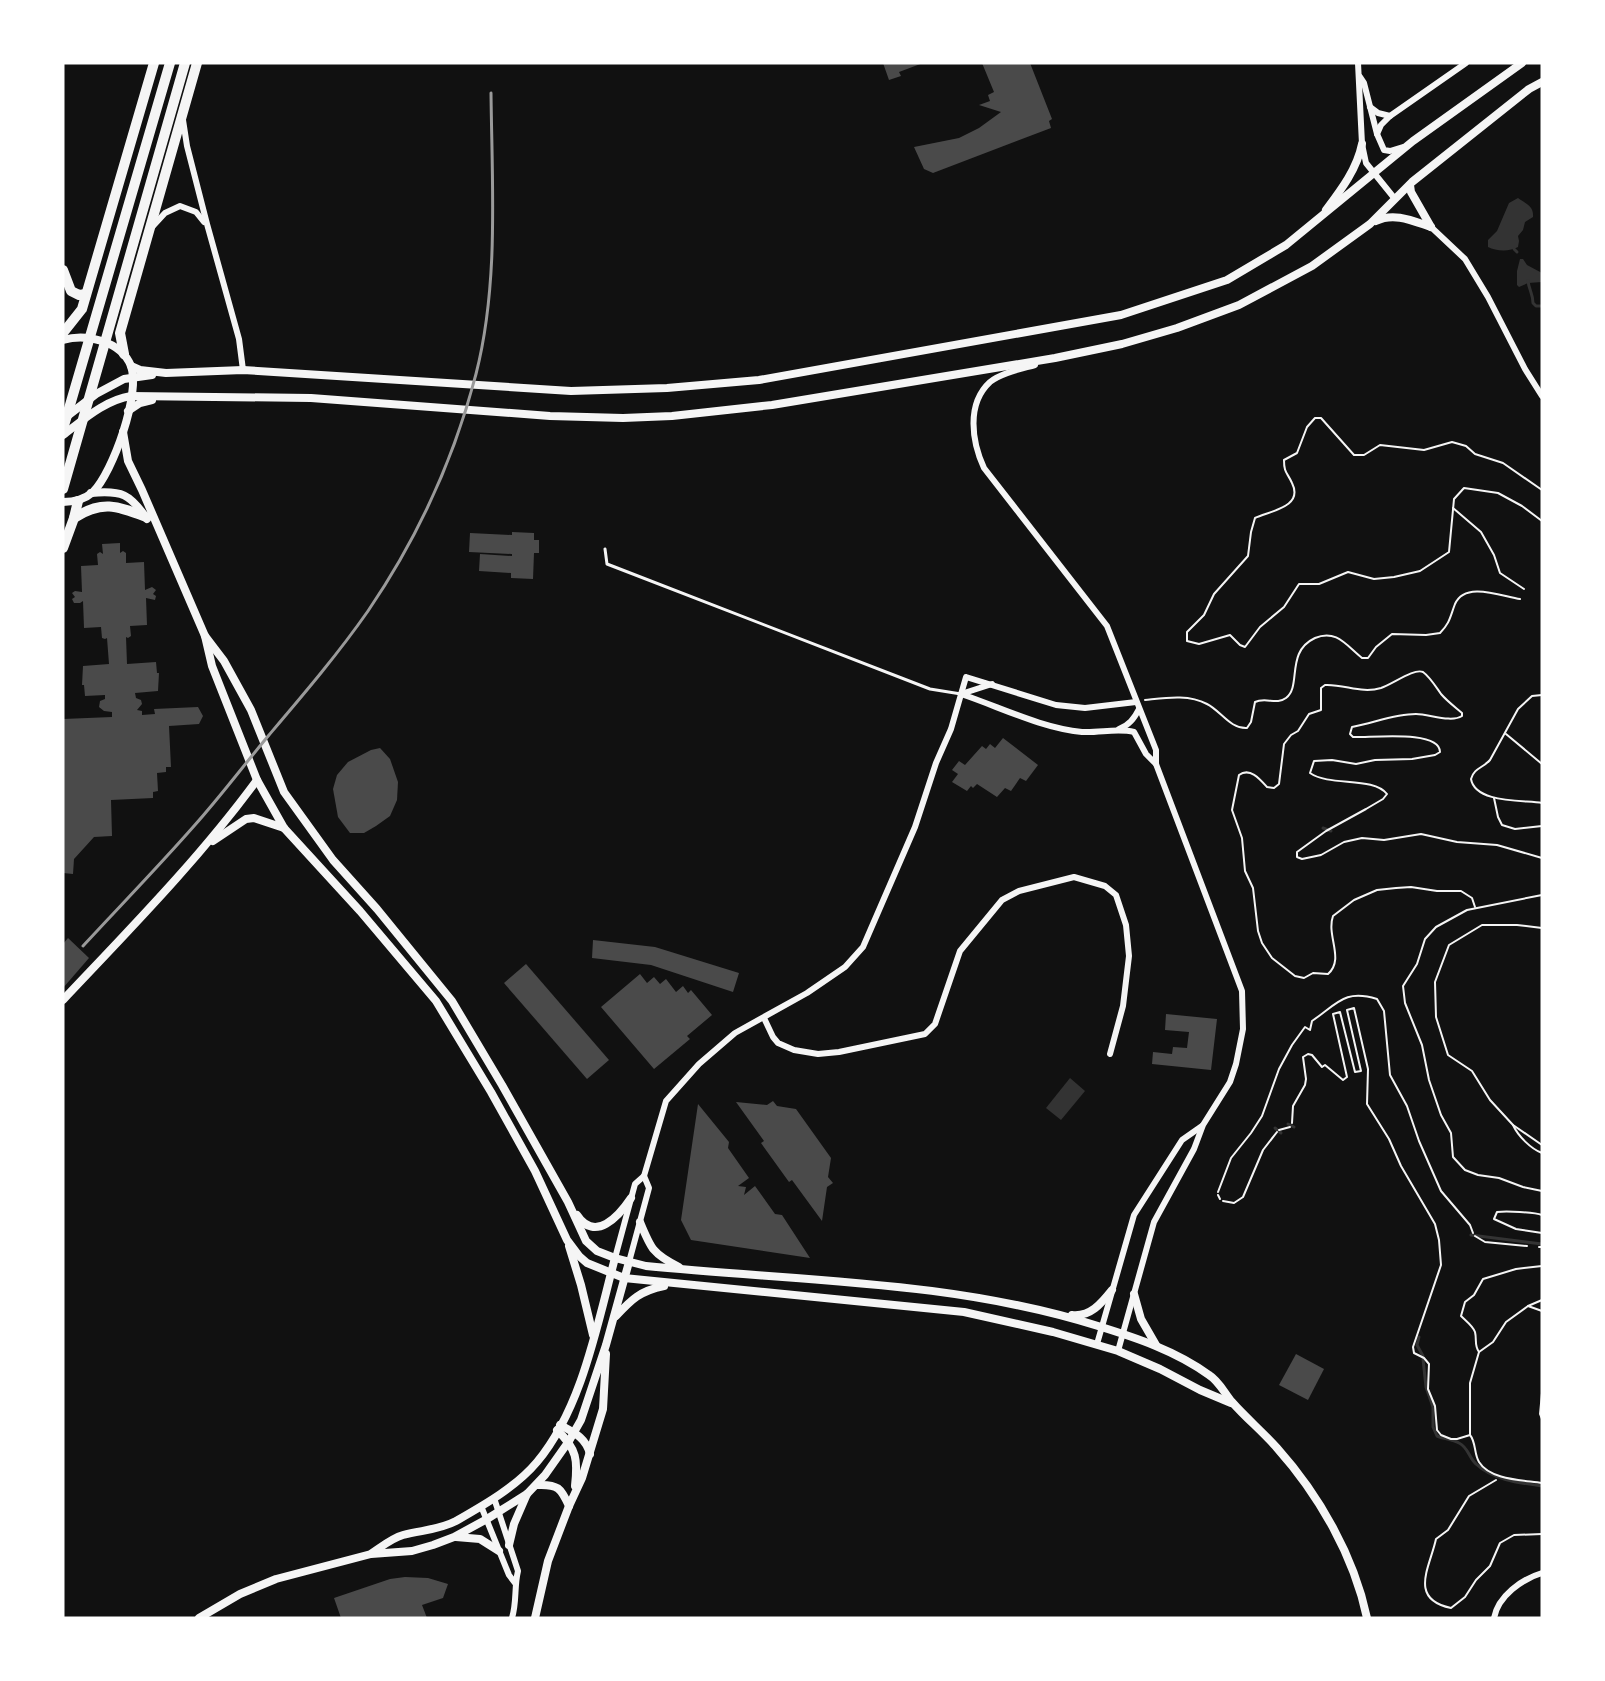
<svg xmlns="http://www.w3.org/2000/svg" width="1605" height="1681" viewBox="0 0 1605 1681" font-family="Rubik,sans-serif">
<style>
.water{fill:#333}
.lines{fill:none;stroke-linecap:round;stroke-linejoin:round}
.stream{stroke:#333;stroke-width:3}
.building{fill:#4a4a4a}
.path{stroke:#f5f5f5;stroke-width:2}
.service{stroke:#f5f5f5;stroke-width:3}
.minor{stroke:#f5f5f5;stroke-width:6}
.tertiary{stroke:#f5f5f5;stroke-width:8}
.trunk{stroke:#f5f5f5;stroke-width:10}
.rail{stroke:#9a9a9a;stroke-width:3}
</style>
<rect width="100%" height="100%" fill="#111"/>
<!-- water -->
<g class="water">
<path d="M1518,198C1526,204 1534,206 1533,217L1525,222L1523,230L1518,236L1519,241L1518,247C1509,252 1496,251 1488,247V240L1497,231L1509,203Z"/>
<path d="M1520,259H1523L1527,265L1542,273V282L1528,283L1519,287L1517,285V271Z"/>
<path d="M1070,1078L1085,1091L1061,1120L1046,1108Z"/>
</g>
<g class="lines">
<!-- stream -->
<g class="stream">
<path d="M1514,249L1517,252"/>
<path d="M1528,281C1529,290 1533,294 1533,303L1536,306H1542"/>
<path d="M1323,828L1331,831"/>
<path d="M1288,1124L1294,1127"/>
<path d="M1275,1128L1281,1133"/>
<path d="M1471,1235L1542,1244"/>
<path d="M1419,1337L1417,1345L1423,1356"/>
<path d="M1423,1359L1426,1387L1433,1407V1427L1437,1436C1444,1439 1452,1439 1459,1443C1468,1447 1469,1458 1476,1464C1493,1480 1520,1483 1542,1486"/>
</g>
</g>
<!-- building -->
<g class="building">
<path d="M883,63H923L899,72L901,76L889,80Z"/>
<path d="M982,63H1030L1052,119L1049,121L1051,128L933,173L924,169L914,147L959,138L979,128L1001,112L979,105L990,101L988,95L994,92Z"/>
<path d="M512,532L534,533V540H539V553H534L533,579L511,578V573L479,571L480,554L512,556V554L469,552L470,533L512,535Z"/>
<path d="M120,543V553L123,551L126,553V563L144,562L145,590L152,587L156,590L153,594L156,596L155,600L146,598L147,625L130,626L131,636L128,638L126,637L127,664L156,662L157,673H159L158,691L135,693L136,698L141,700L142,704L137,710L142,711V715L155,714L154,709L198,707L203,716L199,724L169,726L171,767H166V772L157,773L158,791L153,792V798L111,800L112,836L94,837L74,859L73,874L63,873V719L112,717V712L104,711L99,707L100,701L105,699V695L85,696L84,685H82L83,666L109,664L107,638L105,639L102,638L101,627L84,628L83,601L80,603H74L72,599L75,597L72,593L75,591L82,592L81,566L98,565L97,554L100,552L103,554L102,544Z"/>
<path d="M1003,738L1038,765L1026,781L1020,778L1011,791L1005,788L997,797L977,784L973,788L971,786L967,791L952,782L958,774L952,770L959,761L965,765L982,746L986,749L990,744L995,748Z"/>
<path d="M380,748L390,759L398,782L397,800L390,816L376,826L364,833H350L338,817L333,789L337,775L348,762L371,750Z"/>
<path d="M68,938L89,958L63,988V944Z"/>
<path d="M593,940L655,947L739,973L733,992L651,965L592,958Z"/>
<path d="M526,964L609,1060L587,1079L504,983Z"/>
<path d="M640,974L647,983L654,977L660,984L666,979L676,992L683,986L688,993L691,990L712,1015L687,1036L690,1039L654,1069L601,1007Z"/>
<path d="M1166,1014L1217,1019L1211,1070L1152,1064L1153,1052L1172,1054L1173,1047L1187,1048L1189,1032L1165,1030Z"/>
<path d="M773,1101L777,1106L796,1109L831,1158L828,1177L833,1183L827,1187L822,1221L792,1180L789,1182L761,1143L764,1141L736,1102L767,1105Z"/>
<path d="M698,1104L729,1142L728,1148L749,1178L738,1186L746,1187L744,1195L755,1186L775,1214L782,1215L810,1258L691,1240L681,1220Z"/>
<path d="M1296,1354L1324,1369L1308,1400L1279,1385Z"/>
<path d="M405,1577L428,1578L448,1584L443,1598L422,1605L427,1618H341L334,1598L390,1579Z"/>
</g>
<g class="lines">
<!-- path -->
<g class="path">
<path d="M1542,490L1503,463L1475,454L1466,446L1452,442L1424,450L1380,445L1364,455H1354L1321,418H1315L1307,427L1297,453L1284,460C1284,473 1287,472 1292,483C1304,507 1270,511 1255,518L1251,532L1248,556L1214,594L1204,615L1187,632V641L1199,644L1230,635L1240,645L1245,647L1260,627L1284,607L1299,584H1319L1348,572L1374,579L1394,577L1420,571L1449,552L1454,499L1464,488L1498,493L1522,506L1542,521"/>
<path d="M1453,508L1481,532L1494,555L1500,573L1524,589"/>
<path d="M1542,695L1532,696L1518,709L1490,760C1483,768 1474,768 1471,779C1475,803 1522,800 1542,803"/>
<path d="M1145,700C1165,698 1188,694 1207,704C1221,711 1230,729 1247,728L1251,722L1255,702C1265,697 1277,705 1286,698C1302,686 1285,652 1315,638C1336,629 1346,645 1362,658H1368L1376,647L1392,634L1426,635L1440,633C1450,623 1450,617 1455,604C1465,581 1501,596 1520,599"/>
<path d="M1506,734L1542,764"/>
<path d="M1494,798L1498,817L1502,825L1515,829L1542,826"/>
<path d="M1542,895L1467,910L1436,927L1425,939L1417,964L1403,986L1405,1003L1422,1045L1429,1080L1441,1115L1451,1133L1453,1157L1465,1170L1478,1175L1499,1178L1523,1187L1542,1191"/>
<path d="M1475,907L1472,898L1461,891H1437L1411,887L1396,888L1377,890L1354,900L1333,916C1326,936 1345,959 1328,974L1313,973L1304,978L1295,976L1272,958L1262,943L1258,931L1253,888L1245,871L1242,838L1232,810L1239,775C1250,767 1260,779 1267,787L1274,788L1279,784L1284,744L1291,735L1298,731L1309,714L1321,710V688L1325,685C1345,684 1361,694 1381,688C1393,684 1414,668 1423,672C1430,677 1436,687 1441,694C1447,701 1455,707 1462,713V716C1451,723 1429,714 1416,714C1394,714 1374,723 1352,727L1350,734L1353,737C1369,738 1440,729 1440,752L1435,755L1412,759L1375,760L1356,764L1332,760L1314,761L1310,773C1330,787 1373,776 1387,794L1383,799L1366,809L1326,831L1297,852V857L1302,859L1321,855L1344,842L1362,838L1384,840L1421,834L1457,842L1497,845L1542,858"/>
<path d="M1542,928L1517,925H1482L1449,945L1435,982L1436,1017L1448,1055L1472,1071L1490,1100L1513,1125L1542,1145"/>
<path d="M1292,1123L1293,1106L1305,1085L1306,1079L1303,1057L1308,1054L1312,1055L1322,1067L1325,1065L1343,1080L1347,1077L1333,1014L1340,1012L1355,1072L1361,1071L1347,1010L1354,1008L1368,1069L1367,1104L1389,1139L1401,1166L1435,1224L1439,1240L1441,1265L1413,1347L1414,1353L1424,1358L1429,1364L1428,1389L1435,1406L1437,1430L1441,1435L1451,1439H1457L1470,1435"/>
<path d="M1513,1125C1518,1136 1531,1149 1542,1153"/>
<path d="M1279,1130L1290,1127"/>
<path d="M1218,1192L1231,1158L1251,1133L1262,1116L1279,1069L1292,1045L1305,1027L1310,1030L1312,1021C1338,1003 1345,989 1377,999L1384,1011L1390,1075L1407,1106L1419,1141L1441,1191L1470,1225L1473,1233"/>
<path d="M1218,1195L1220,1199"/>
<path d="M1223,1201L1234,1203L1243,1197L1263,1150L1277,1132"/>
<path d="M1542,1215C1534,1212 1506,1211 1497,1212L1494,1219L1516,1229L1542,1233"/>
<path d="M1475,1236L1485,1242L1527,1246"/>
<path d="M1539,1247H1542"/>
<path d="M1542,1300L1528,1306L1506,1322L1493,1342L1479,1352L1470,1383V1435C1476,1442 1474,1454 1479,1462C1490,1480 1523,1480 1542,1483"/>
<path d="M1528,1306L1542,1311"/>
<path d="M1479,1352C1474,1345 1477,1340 1475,1332C1473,1326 1466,1321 1461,1316L1465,1302L1474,1295L1483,1279L1516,1269L1542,1266"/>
<path d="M1542,1393L1540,1414L1542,1419"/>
<path d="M1496,1480L1469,1496L1448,1530L1436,1539C1430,1567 1408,1599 1451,1608L1465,1597L1476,1580L1490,1566L1500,1543L1514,1535L1542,1534"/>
</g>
<!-- service -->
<path class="service" d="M605,549L607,564L930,689L961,694"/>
<!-- minor -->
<g class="minor">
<path d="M1358,63L1362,144L1366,163L1395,199"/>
<path d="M1360,77L1364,83L1377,134L1384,150L1390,151L1403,147"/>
<path d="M1370,107L1378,113L1390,116"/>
<path d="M183,120L187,146L207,224L239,339L243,370"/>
<path d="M1377,134L1381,125L1390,116L1466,63"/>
<path d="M153,226L165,213L180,206L196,212L204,222"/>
<path d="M1431,227L1465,259L1488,297L1525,369L1542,396"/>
<path d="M1035,365C1021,369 1001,373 990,382C966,404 972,442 984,468L1107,626L1156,750V764L1242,991L1243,1029L1236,1064L1230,1082L1203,1125L1194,1149L1154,1222L1118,1351"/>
<path d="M961,694C1000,707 1041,728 1082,732C1100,733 1117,728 1134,732L1146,754L1156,764"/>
<path d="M961,694L992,684"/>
<path d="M1119,729C1129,725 1134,719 1139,709"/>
<path d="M764,1018L773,1037L778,1043L794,1050L818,1054L839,1052L925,1034L935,1024L960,951L1002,900L1019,891L1074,877L1105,886L1116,895L1126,925L1129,956L1123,1006L1110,1054"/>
<path d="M615,1258L635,1184L644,1176L666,1101L699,1064L735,1033L807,993L845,967L863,947L915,827L936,763L951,729L966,677L1056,705L1085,708L1136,702"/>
<path d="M629,1262L649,1188L644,1176"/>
<path d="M1097,1344L1134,1215L1182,1140L1202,1126"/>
<path d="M494,1498L518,1571C514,1587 517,1602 512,1618"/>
<path d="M481,1506L509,1575L515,1583"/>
<path d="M1494,1618C1498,1596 1522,1579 1542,1573"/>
</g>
<!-- tertiary -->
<g class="tertiary">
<path d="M1410,185L1411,192L1431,227"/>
<path d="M1326,210C1341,190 1357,169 1362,144"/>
<path d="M1376,221C1394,212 1413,221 1431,227"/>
<path d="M63,340C86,333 121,341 131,366C141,393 113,472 93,492C84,500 74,502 63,502"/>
<path d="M131,366L140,370L166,373L243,370L571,391L667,388L759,380L1121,315L1227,280L1286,245L1413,141L1522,63"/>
<path d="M128,411L140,403L152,400"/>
<path d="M66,417L96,394L124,379L152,375"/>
<path d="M123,432L128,461L142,490L205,636L212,666L257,780L284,828L360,911L436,1001L491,1092L535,1171L567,1240L579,1256L587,1263L624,1278L964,1312L1053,1332L1118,1351L1160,1369L1200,1390L1231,1403"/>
<path d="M63,435C83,420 105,400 131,396L311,398L550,416L623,418L672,416L772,405L1055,358L1122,344L1177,328L1239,305L1312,266L1370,224L1412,182L1529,89L1542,82"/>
<path d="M91,493C122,490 130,494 147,519"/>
<path d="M205,636L224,661L251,710L284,792L333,860L377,909L452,1001L502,1085L568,1202L586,1241L597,1251L615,1258L646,1266C797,1281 952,1280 1098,1326C1137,1338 1176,1351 1209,1375C1219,1381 1225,1394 1232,1402C1246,1418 1263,1432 1277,1448C1319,1495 1354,1556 1367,1618"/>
<path d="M213,841L246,819L254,818L284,828"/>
<path d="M63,1000C130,929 199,859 257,780"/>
<path d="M577,1215C595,1243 619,1216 631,1198"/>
<path d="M640,1222C651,1249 653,1254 679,1267"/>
<path d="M569,1246L581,1285L593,1335"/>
<path d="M1134,1294L1141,1319L1156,1345"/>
<path d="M1072,1315C1090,1317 1101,1304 1112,1290"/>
<path d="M616,1316C632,1299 640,1291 664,1286"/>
<path d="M560,1425C575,1433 586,1438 590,1454"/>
<path d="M557,1430C577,1449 578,1460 575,1486"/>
<path d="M537,1485C558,1484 561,1488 569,1506"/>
<path d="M456,1537L480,1539L499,1551"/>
<path d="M509,1545L514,1524L527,1494"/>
<path d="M372,1553C381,1547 392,1538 403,1535C422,1530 439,1530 456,1521C484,1505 516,1487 537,1462C582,1408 597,1325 615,1258"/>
<path d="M199,1618L240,1594L276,1579L371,1554L412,1551L433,1545L454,1537L487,1519L527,1494L545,1475L569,1441L581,1420L606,1345L629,1262"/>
<path d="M535,1618L548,1561L569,1506L582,1478L603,1409L606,1354"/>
</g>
<!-- trunk -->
<g class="trunk">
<path d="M63,270L71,291L79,295L86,294"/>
<path d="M63,333L82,309L154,63"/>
<path d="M124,354L120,333L197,63"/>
<path d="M63,429L170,63"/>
<path d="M63,489L185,63"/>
<path d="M74,518C102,500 117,506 146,517"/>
<path d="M63,548L74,518L78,501"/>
</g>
<!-- rail -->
<path class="rail" d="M83,946C120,906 158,867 194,826C220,797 244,765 269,735C303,695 338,654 368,611C417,539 454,459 476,374C499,284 492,186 491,93"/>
</g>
<!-- border -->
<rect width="1605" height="1681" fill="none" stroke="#ffffff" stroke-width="129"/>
</svg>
